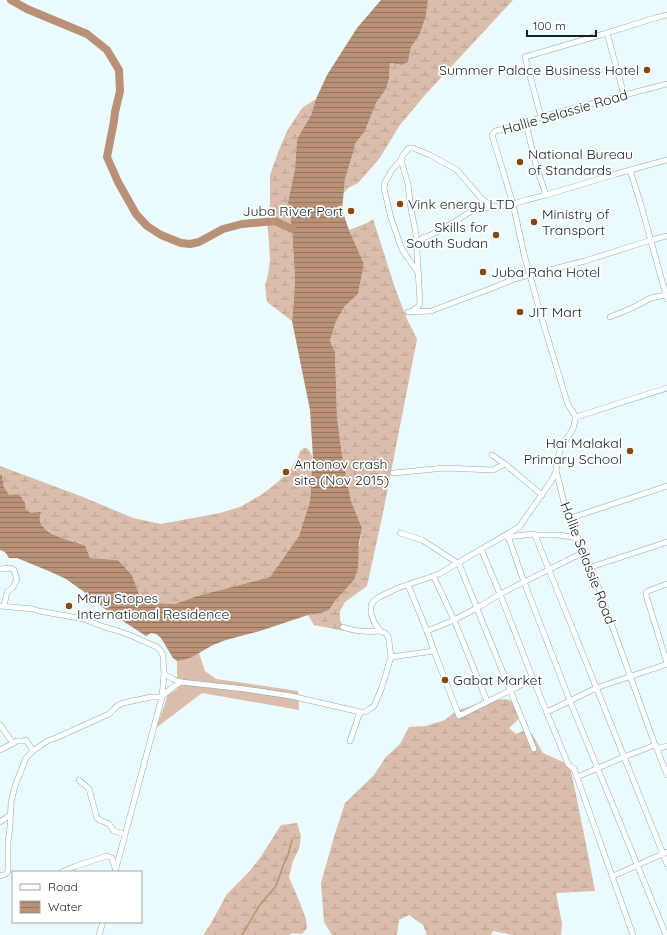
<svg xmlns="http://www.w3.org/2000/svg" width="667" height="935" viewBox="0 0 667 935" font-family="Quicksand,sans-serif">
<style>
.grass{fill:#dabdaa}
.wetland{fill:url(#wetland-marsh)}
.water{fill:url(#water-rules)}
.lines{fill:none;stroke-linecap:round;stroke-linejoin:round}
.stream{stroke:#b99176;stroke-width:1.5}
.river{stroke:#b99176;stroke-width:8}
.minor-casing{stroke:#86acb1;stroke-width:6}
.minor{stroke:#fff;stroke-width:5}
.poi-dot{fill:#86460e;stroke:#fff;stroke-width:1.5}
.labels{text-anchor:middle;dominant-baseline:central;stroke-width:3.5;stroke-linejoin:round;paint-order:stroke}
.poi-label{font-size:14px;fill:#142325;stroke:#fff;text-anchor:start}
.street-label{font-size:14px;fill:#142325;stroke:#fff}
</style>
<defs>
<pattern id="wetland-marsh" width="20" height="14" patternUnits="userSpaceOnUse"><rect width="20" height="14" fill="#dabdaa"/><path d="M1 5h8M5 5V1M11 12h8M15 12V8" fill="none" stroke="#baa292"/></pattern>
<pattern id="water-rules" width="6" height="5" patternUnits="userSpaceOnUse"><rect width="6" height="5" fill="#b99176"/><path d="M0 2.5h6" fill="none" stroke="#957661"/></pattern>
</defs>
<rect width="100%" height="100%" fill="#ebfbfd"/>
<!-- grass -->
<path class="grass" d="M199,653L205,671L216,679L298,691L299,710L202,693L156,728L168,695L177,689V661L184,660Z"/>
<!-- wetland -->
<g class="wetland">
<path d="M428,0H513L425,95L400,125L379,159L358,183L348,188L344,193L345,179L353,153L355,144L365,131L376,103L386,89L389,79L390,63L402,65L408,62L411,47L419,36L426,16Z"/>
<path d="M316,99L311,115L297,139L295,169L288,202L292,229L295,278L294,298L292,321L267,302L265,285L268,275L270,260L269,243L267,220L270,204V175L279,150L287,131L302,108Z"/>
<path d="M373,219L395,288L407,319L417,339L383,513L367,586L345,602L340,611V620L345,631L314,625L308,615L321,613L329,610L335,601L354,580L362,528L351,501L342,455L337,417L335,352L330,341L336,321L345,306L358,294L364,264L349,230L367,223Z"/>
<path d="M304,448H307L310,452L313,458L310,501L299,536L270,577L197,596L175,604L157,603L139,594L132,575L118,560L90,558L85,545L60,538L42,527L40,520L25,509L19,494L9,496L4,487L2,476L0,475V466L83,497L133,518L161,524L220,513L240,507L261,495L278,482L290,470L298,457L300,451Z"/>
<path d="M507,699L517,705L522,716L509,728L516,734L522,731L532,734L543,753L563,762L570,767C579,808 587,849 595,891L556,893L562,923L561,935H513L493,931L491,935H427L423,925L409,915L399,920L397,935H332L324,922L321,883L334,837L345,803L374,775L386,757L400,744L409,727L426,726L445,720L456,711L474,705L492,700Z"/>
<path d="M297,823L301,836L299,849L293,861L289,877L300,903L306,919L307,928L302,934L293,933L289,935H203L210,925L227,894L248,873L260,858L281,825Z"/>
</g>
<!-- water -->
<path class="water" d="M381,0H428L426,16L419,36L411,47L408,62L402,65L390,63L389,79L386,89L376,103L365,131L355,144L353,153L345,179L342,210L349,230L364,264L358,294L345,306L336,321L330,341L335,352L337,417L342,455L351,501L362,528L359,543L358,568L354,580L335,601L329,610L321,613L308,615L260,631L226,640L213,645L192,657L184,660L177,661L173,658L161,638L156,634L151,633L146,636L106,610L87,594L66,579L51,572L17,558H9L5,552L0,550V475H2L4,487L9,495L19,494L25,503V509L31,513L41,512C40,515 39,518 40,521C43,535 74,542 85,545L90,558L118,560L132,575L139,594L157,603L175,604L197,596L270,577L299,536L310,501L313,458L310,410L292,321L294,298L295,278L292,229L288,202L295,169L297,139L311,115L316,99L327,75L357,28Z"/>
<g class="lines">
<!-- stream -->
<path class="stream" d="M242,935L259,906L276,886L283,866L288,855L292,840"/>
<!-- river -->
<path class="river" d="M11,0L27,9L87,34L107,50L119,70L120,91L115,112L114,121L107,157L118,182L136,214L147,226L161,235L181,243L190,244L199,242L223,229L242,224L275,221L292,229"/>
<defs>
<g id="minor">
<path d="M607,33L624,95"/>
<path d="M667,84L541,117L526,124L495,131L492,135L513,204L524,254L542,319L568,405L576,417L573,429L561,447L558,457L556,470L559,482L568,519L591,567L655,745L657,749L667,775"/>
<path d="M541,117L525,57L607,33L655,18L667,15"/>
<path d="M526,124L536,165L546,195"/>
<path d="M401,160L408,184L411,209L416,234L420,303L419,306L413,310"/>
<path d="M630,170L641,205L667,299"/>
<path d="M418,246L422,238L429,236L446,227L470,212L480,208L493,207"/>
<path d="M419,274L403,251L400,244L391,218L384,188L385,182L392,170L401,160L403,155L409,148H413L430,155L457,170L481,198L491,206L497,207L513,204L526,200L546,195L616,174L667,160"/>
<path d="M408,312L431,311L495,287L514,279L585,261L651,240L667,236"/>
<path d="M610,317L632,308L651,298L666,295"/>
<path d="M576,417L667,388"/>
<path d="M505,464L542,495"/>
<path d="M393,473L445,468L493,470L505,464L492,455"/>
<path d="M568,519L667,486"/>
<path d="M400,533L422,540L459,564L534,749"/>
<path d="M535,535L667,864"/>
<path d="M508,536L524,582L570,701L666,935"/>
<path d="M507,537L533,534L535,535H559L578,538"/>
<path d="M481,549L500,594L533,679L568,764L574,769L577,777L633,935"/>
<path d="M591,567L667,542"/>
<path d="M0,569L10,568L14,570L17,579L13,587L7,592L4,606"/>
<path d="M434,577L454,620L487,701"/>
<path d="M667,584L648,591L646,593V595L667,663"/>
<path d="M408,585L427,631L434,651L459,716L533,679"/>
<path d="M0,606L33,609L39,611L84,619L104,627L115,630L127,634L157,647L161,651L163,656L164,674L162,697H151L123,703L117,706L109,714L58,737L47,741L33,751L26,758L15,786L11,802L10,827L8,842V871L6,874L0,876"/>
<path d="M343,627C355,632 367,632 380,631"/>
<path d="M427,631L454,620L477,608L500,594L584,552"/>
<path d="M391,657L434,651"/>
<path d="M164,674L173,679L181,682L245,689L291,696L360,712H365L370,709L374,706L382,687L391,657L389,641L388,636L385,633L380,631L374,622L371,613V605L374,601L379,597L398,588L439,574L519,527L552,480L556,471"/>
<path d="M547,712L596,688L667,664"/>
<path d="M0,725L13,743"/>
<path d="M350,741L360,712"/>
<path d="M657,749L667,746"/>
<path d="M0,750L17,741H23L26,740L33,751"/>
<path d="M577,777L624,757L655,745"/>
<path d="M79,780L89,789L97,818L100,820L109,824L114,831L124,834"/>
<path d="M0,822L10,815"/>
<path d="M62,872L76,866L107,856L112,858L115,868"/>
<path d="M115,872L162,697C167,691 174,686 181,682"/>
<path d="M613,876L667,852"/>
<path d="M99,935L103,922"/>
</g>
</defs>
<!-- minor casing -->
<use href="#minor" class="minor-casing"/>
<!-- minor -->
<use href="#minor" class="minor"/>
</g>
<!-- markers -->
<g class="poi-dot">
<circle cx="647" cy="70" r="4"/>
<circle cx="520" cy="162" r="4"/>
<circle cx="400" cy="204" r="4"/>
<circle cx="351" cy="211" r="4"/>
<circle cx="534" cy="222" r="4"/>
<circle cx="496" cy="235" r="4"/>
<circle cx="483" cy="272" r="4"/>
<circle cx="520" cy="312" r="4"/>
<circle cx="630" cy="451" r="4"/>
<circle cx="286" cy="472" r="4"/>
<circle cx="69" cy="606" r="4"/>
<circle cx="445" cy="680" r="4"/>
</g>
<g class="labels">
<!-- poi labels -->
<g class="poi-label">
<text x="639" y="70" text-anchor="end">Summer Palace Business Hotel</text>
<text x="528" y="154">National Bureau<tspan x="528" dy="16">of Standards</tspan></text>
<text x="408" y="204">Vink energy LTD</text>
<text x="343" y="211" text-anchor="end">Juba River Port</text>
<text x="542" y="214">Ministry of<tspan x="542" dy="16">Transport</tspan></text>
<text x="488" y="227" text-anchor="end">Skills for<tspan x="488" dy="16">South Sudan</tspan></text>
<text x="491" y="272">Juba Raha Hotel</text>
<text x="528" y="312">JIT Mart</text>
<text x="622" y="443" text-anchor="end">Hai Malakal<tspan x="622" dy="16">Primary School</tspan></text>
<text x="294" y="464">Antonov crash<tspan x="294" dy="16">site (Nov 2015)</tspan></text>
<text x="77" y="598">Mary Stopes<tspan x="77" dy="16">International Residence</tspan></text>
<text x="453" y="680">Gabat Market</text>
</g>
<!-- street labels -->
<g class="street-label">
<text transform="translate(565 112) rotate(-16)">Hallie Selassie Road</text>
<text transform="translate(588 563) rotate(69)">Hallie Selassie Road</text>
</g>
</g>
<!-- legend -->
<rect x="12" y="871" width="130" height="52" fill="#ffffff" stroke="#a1a7a8"/>
<rect x="20" y="884" width="20" height="6" fill="#ffffff" stroke="#a1a7a8"/>
<text x="48" y="891" font-size="12" fill="#142325">Road</text>
<rect x="20" y="901" width="20" height="12" fill="url(#water-rules)" stroke="#a1a7a8"/>
<text x="48" y="911" font-size="12" fill="#142325">Water</text>
<!-- scale -->
<path d="M527 30v6h69v-6" fill="none" stroke="#142325" stroke-width="2"/>
<text x="533" y="30" font-size="12" fill="#142325" stroke="#ffffff" stroke-width="3" paint-order="stroke">100 m</text>
</svg>
